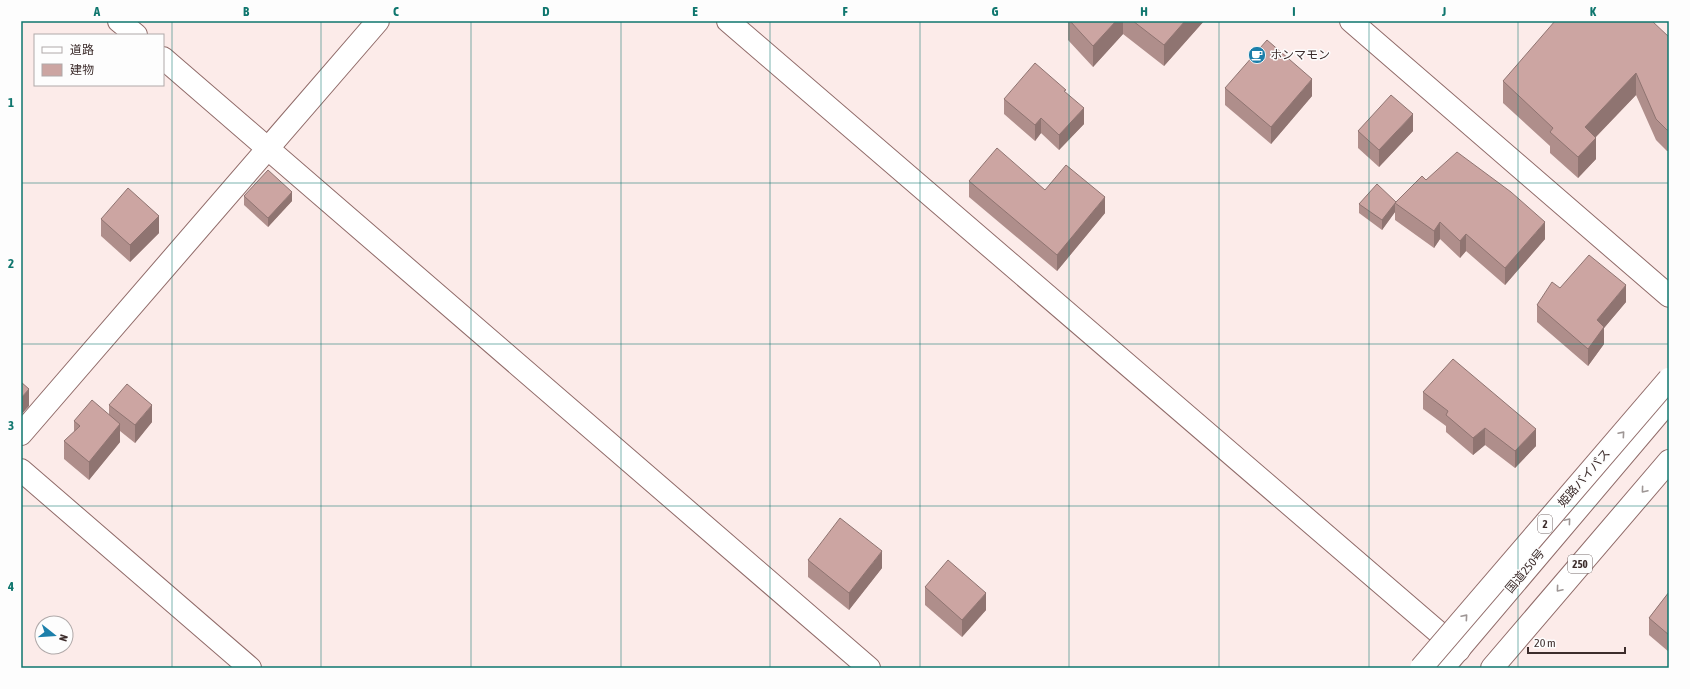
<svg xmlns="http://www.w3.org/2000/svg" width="1690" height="689" viewBox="0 0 1690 689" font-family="'Asap Condensed','Noto Sans JP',sans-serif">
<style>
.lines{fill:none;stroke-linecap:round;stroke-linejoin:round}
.minor-casing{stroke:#906b69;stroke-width:24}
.highway-casing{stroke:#906b69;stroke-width:24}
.minor{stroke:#fff;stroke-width:22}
.highway{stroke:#fff;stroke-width:22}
.highway-bridge-casing{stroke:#906b69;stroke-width:24;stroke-linecap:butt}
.highway-bridge{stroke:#fff;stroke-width:22}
.wall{fill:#af8e8b}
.shaded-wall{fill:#8f7471}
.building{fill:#cca5a2;stroke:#8f7471}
.oneway{stroke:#9e9695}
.grid{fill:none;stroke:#0f766e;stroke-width:1;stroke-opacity:0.55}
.labels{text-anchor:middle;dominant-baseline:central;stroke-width:3;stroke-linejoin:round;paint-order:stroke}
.shield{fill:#fdfdfd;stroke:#766b6a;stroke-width:1}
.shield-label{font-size:11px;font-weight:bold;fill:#3c2c2b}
.poi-label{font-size:12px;fill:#3c2c2b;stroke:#fdfdfd;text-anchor:start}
.street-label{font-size:12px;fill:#3c2c2b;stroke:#fdfdfd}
.neatline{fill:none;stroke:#0f766e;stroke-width:1.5}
.grid-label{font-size:13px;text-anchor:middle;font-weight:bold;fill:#0f766e}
</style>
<rect width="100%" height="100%" fill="#fcebe9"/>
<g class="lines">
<defs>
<g id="minor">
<path d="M119,21L136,35"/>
<path d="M728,21L1459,650"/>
<path d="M1351,21L1669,296"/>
<path d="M163,58L869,668"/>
<path d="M21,434L378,21"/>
<path d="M21,470L250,668"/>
</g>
<g id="highway">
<path d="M1443,668L1669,401"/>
<path d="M1492,668L1669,461"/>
</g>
</defs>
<!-- minor casing -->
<use href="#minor" class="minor-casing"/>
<!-- highway casing -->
<use href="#highway" class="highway-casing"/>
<!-- minor -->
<use href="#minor" class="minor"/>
<!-- highway -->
<use href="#highway" class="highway"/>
<defs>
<path id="highway-bridge" d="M1421,668L1669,379"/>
</defs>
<!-- highway-bridge casing -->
<use href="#highway-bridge" class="highway-bridge-casing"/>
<!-- highway-bridge -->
<use href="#highway-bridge" class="highway-bridge"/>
</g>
<!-- wall -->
<g class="wall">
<path d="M1068,21H1204L1164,66L1123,34L1093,67L1068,40Z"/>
<path d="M1669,37V151H1667L1656,140L1636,95L1596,137V159L1578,178L1550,153V146L1503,103V81Z"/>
<path d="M1225,88L1312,96L1271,144L1225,105Z"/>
<path d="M1066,93L1084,124L1059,150L1041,133L1035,141L1004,114V99Z"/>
<path d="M1358,131H1413L1379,167L1358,148Z"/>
<path d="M1426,180L1545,239L1505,285L1466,251L1460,258L1440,239L1434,248L1395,220V212L1382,230L1359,213V204L1395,202Z"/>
<path d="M969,181L1045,190L1105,213L1057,271L969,197Z"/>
<path d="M244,196L292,201L268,227L244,205Z"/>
<path d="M101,219L159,233L130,262L101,236Z"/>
<path d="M1560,288L1626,302L1604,328V344L1588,366L1537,322V305Z"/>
<path d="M1423,392L1536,446L1515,468L1485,445L1473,455L1446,432V426L1423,409Z"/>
<path d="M109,405L152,422L135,443L120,431V442L89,480L64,459V441L74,432V421L109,415Z"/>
<path d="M808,560L882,568L849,610L808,577Z"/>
<path d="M925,587L986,610L962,637L925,605Z"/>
<path d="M1669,592V652L1649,635V618Z"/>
</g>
<!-- shaded-wall -->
<g class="shaded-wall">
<path d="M1116,21H1123V34L1093,67V46Z"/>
<path d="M1185,21H1204L1164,66V45Z"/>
<path d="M1636,73V95L1585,148V127Z"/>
<path d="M1312,79V96L1271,144V127Z"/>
<path d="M1084,108V124L1059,150V135Z"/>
<path d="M1413,114V131L1379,167V150Z"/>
<path d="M1041,118V133L1035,141V125Z"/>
<path d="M1596,138V159L1578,178V157Z"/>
<path d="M292,192V201L268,227V218Z"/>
<path d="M1105,197V213L1057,271V255Z"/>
<path d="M1395,203V212L1382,230V220Z"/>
<path d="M159,216V233L130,262V245Z"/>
<path d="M1440,222V239L1434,248V231Z"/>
<path d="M1545,222V239L1505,285V268Z"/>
<path d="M1466,234V251L1460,258V241Z"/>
<path d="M1626,285V302L1604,328V344L1588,366V349L1597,320Z"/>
<path d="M29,389V406L21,415V398Z"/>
<path d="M152,405V422L135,443V425Z"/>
<path d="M120,424V442L89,480V462Z"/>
<path d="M1485,428V445L1473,455V438Z"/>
<path d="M1536,429V446L1515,468V451Z"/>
<path d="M882,551V568L849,610V593Z"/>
<path d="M986,593V610L962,637V620Z"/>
</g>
<!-- building -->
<g class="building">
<path d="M1070,21H1116L1093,46Z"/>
<path d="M1133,21H1185L1164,45Z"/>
<path d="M1555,21H1652L1669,37V130H1667L1656,119L1636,73L1585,127L1596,138L1578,157L1550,132L1553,128L1503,81Z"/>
<path d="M1267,40L1312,79L1271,127L1225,88Z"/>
<path d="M1035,63L1066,90L1064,91L1084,108L1059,135L1041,118L1035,125L1004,99Z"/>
<path d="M1391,95L1413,114L1379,150L1358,131Z"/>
<path d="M997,148L1045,190L1066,165L1105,197L1057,255L969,181Z"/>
<path d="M1457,152L1511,192L1545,222L1505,268L1466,234L1460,241L1440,222L1434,231L1395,203L1422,176L1426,180Z"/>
<path d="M268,170L292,192L268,218L244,196Z"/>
<path d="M1377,184L1396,202L1382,220L1359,204Z"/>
<path d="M128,188L159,216L130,245L101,219Z"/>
<path d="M1589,255L1626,285L1597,320L1604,327L1588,349L1537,305L1552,282L1560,288Z"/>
<path d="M1453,359L1536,429L1515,451L1485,428L1473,438L1446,415L1448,411L1423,392Z"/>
<path d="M21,382L29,389L21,398Z"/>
<path d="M127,384L152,405L135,425L109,405Z"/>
<path d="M92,400L120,424L89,462L64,441L80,426L74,421Z"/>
<path d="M840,518L882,551L849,593L808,560Z"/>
<path d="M948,560L986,593L962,620L925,587Z"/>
<path d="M1669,592V635L1649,618Z"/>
</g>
<!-- one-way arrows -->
<defs><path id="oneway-chevron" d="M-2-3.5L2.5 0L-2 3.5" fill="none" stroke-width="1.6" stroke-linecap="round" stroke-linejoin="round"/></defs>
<g class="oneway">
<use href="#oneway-chevron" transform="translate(1622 434) rotate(-49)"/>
<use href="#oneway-chevron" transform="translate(1644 490) rotate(130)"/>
<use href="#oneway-chevron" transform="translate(1568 521) rotate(-50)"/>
<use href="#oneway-chevron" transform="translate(1559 589) rotate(130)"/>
<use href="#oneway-chevron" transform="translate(1465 617) rotate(-49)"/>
</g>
<!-- grid -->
<path class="grid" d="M172,21V668M321,21V668M471,21V668M621,21V668M770,21V668M920,21V668M1069,21V668M1219,21V668M1369,21V668M1518,21V668M21,183H1669M21,344H1669M21,506H1669"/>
<!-- icons -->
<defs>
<symbol id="cafe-disc" viewBox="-11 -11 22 22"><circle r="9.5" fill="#1c7faa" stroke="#fdfdfd"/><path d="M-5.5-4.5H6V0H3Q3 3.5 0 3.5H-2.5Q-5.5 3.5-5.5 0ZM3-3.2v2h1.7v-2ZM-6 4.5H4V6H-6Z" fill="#fff"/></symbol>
</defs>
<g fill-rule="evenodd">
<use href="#cafe-disc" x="1247" y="45" width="20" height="20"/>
</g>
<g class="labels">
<!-- shield labels -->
<g class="shield">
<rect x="1538" y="515" width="14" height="18" rx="3"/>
<rect x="1568" y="555" width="24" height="18" rx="3"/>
</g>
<g class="shield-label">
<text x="1545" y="524">2</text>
<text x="1580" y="564">250</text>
</g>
<!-- poi labels -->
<g class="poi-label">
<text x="1270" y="55">ホンマモン</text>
</g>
<!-- street labels -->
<g class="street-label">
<text transform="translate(1584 478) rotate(-49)">姫路バイパス</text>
<text transform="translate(1525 571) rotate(-50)">国道250号</text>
</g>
</g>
<!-- border -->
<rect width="1690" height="689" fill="none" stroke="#fdfdfd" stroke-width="44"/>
<!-- legend -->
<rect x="34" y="34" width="130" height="52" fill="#fdfdfd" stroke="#b0a9a9"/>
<rect x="42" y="47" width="20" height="6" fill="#ffffff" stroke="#b0a9a9"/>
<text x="70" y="54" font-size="12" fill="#3c2c2b">道路</text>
<rect x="42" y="64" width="20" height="12" fill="#cca5a2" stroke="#b0a9a9"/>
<text x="70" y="74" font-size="12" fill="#3c2c2b">建物</text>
<!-- north arrow -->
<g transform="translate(54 635) rotate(107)"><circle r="19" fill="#fdfdfd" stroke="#b0a9a9"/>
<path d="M0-3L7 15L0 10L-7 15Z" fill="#1c7faa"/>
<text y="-6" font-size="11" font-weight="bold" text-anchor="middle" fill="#3c2c2b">N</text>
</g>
<!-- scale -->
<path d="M1528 647v6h97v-6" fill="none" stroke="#3c2c2b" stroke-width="2"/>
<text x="1534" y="647" font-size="12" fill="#3c2c2b" stroke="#fdfdfd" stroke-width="3" paint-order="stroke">20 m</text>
<rect x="22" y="22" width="1646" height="645" class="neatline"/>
<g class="grid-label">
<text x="97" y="16">A</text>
<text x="246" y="16">B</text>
<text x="396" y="16">C</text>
<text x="546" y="16">D</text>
<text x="695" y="16">E</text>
<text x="845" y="16">F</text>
<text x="995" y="16">G</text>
<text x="1144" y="16">H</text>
<text x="1294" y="16">I</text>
<text x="1444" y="16">J</text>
<text x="1593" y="16">K</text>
<text x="11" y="107">1</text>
<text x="11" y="268">2</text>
<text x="11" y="430">3</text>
<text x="11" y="591">4</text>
</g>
</svg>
